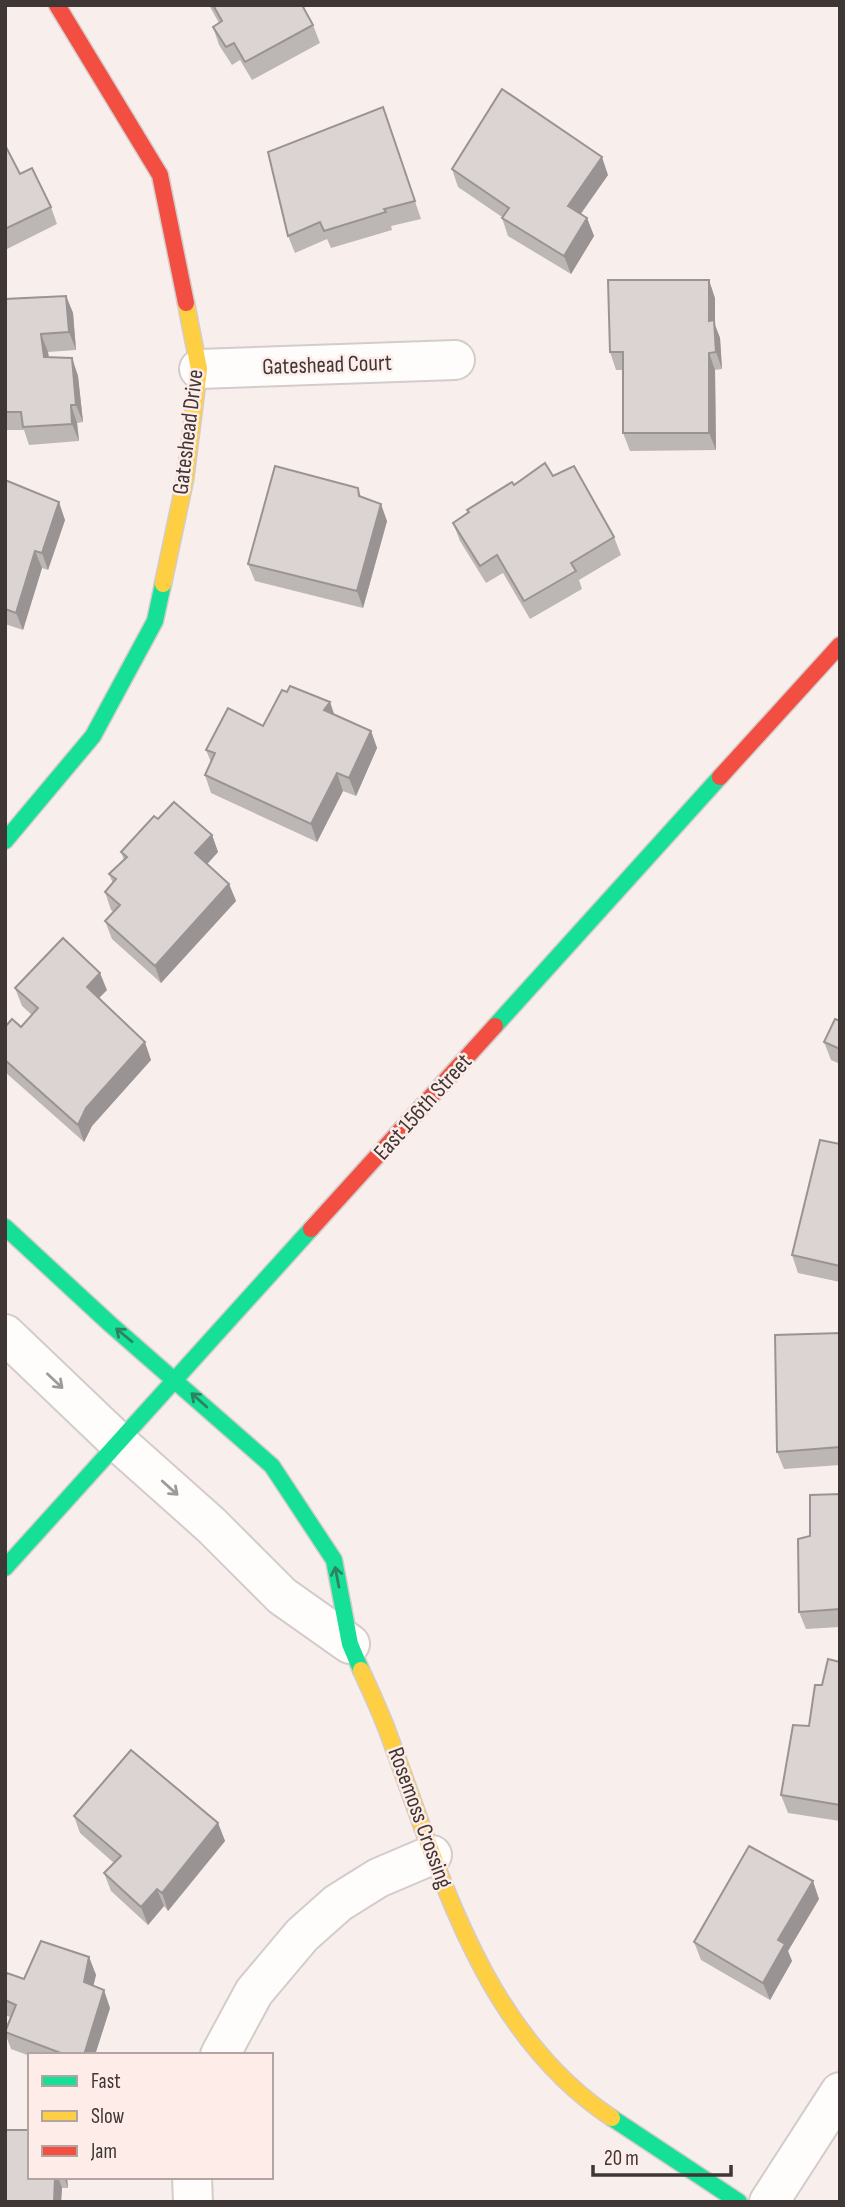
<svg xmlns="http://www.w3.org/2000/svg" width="845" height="2207" viewBox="0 0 845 2207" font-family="'Sofia Sans Condensed',sans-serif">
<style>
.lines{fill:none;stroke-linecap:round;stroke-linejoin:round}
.street-casing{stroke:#d3cccb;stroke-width:42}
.fast-casing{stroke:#d3cccb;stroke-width:19}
.slow-casing{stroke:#d3cccb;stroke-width:19}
.jam-casing{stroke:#d3cccb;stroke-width:19}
.street{stroke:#fefdfc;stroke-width:38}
.fast{stroke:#16e098;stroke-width:16}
.slow{stroke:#ffcf43;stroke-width:16}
.jam{stroke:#f24e42;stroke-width:16}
.wall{fill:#bcb6b5}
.shaded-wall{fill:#999493}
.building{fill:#dbd4d2;stroke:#999493;stroke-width:2}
.oneway{stroke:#2c8362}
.oneway2{stroke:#9e9a99}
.labels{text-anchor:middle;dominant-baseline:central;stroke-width:5;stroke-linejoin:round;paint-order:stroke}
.street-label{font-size:23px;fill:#3e3736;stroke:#fdece8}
</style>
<rect width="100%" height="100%" fill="#f8efed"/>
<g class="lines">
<defs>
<g id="street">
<path d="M199,369L455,360"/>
<path d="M5,1334L119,1443L211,1525L282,1596L350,1644"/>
<path d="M220,2055L254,1992L302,1935L338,1903L378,1878L432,1855"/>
<path d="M192,2177L193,2202"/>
<path d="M769,2202L840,2092"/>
</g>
<g id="fast">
<path d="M5,841L93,736L155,621L163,584"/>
<path d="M495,1026L720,777"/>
<path d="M5,1227L110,1324L272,1466L334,1560L350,1644L361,1670"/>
<path d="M5,1568L311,1229"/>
<path d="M612,2118L739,2202"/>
</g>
<g id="slow">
<path d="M163,584L185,480L199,369L186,303"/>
<path d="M361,1670C371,1692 382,1715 390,1738C441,1875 483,2033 612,2118"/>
</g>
<g id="jam">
<path d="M57,5L160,175L186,303"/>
<path d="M720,777L840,645"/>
<path d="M311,1229L495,1026"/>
</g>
</defs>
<!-- street casing -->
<use href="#street" class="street-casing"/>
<!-- fast casing -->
<use href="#fast" class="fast-casing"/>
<!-- slow casing -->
<use href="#slow" class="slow-casing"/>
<!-- jam casing -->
<use href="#jam" class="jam-casing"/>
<!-- street -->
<use href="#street" class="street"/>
<!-- fast -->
<use href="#fast" class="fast"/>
<!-- slow -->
<use href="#slow" class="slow"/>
<!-- jam -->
<use href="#jam" class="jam"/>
</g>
<!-- wall -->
<g class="wall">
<path d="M209,5H302L313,25L320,43L252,80L240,60L232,65L219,45L213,27L219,23Z"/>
<path d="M383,107L421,219L391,226L392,230L331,248L327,239L295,253L288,236Z"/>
<path d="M5,145L20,174L51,207L57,224L5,250Z"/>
<path d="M452,169L608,175L581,214L587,218L594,236L571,274L508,236L502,218V217L458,187Z"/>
<path d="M66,296L73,313L76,350L48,352L49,357L72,358L78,376L83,422L77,423L79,441L29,445L24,430H5V299Z"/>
<path d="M715,298V325L720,338L722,369L715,370L716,450L630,451L623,433V370H616L610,352Z"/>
<path d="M553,476L614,537L621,555L579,580L582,589L530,619L503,573L486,583L460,541L453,523L514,485Z"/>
<path d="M5,480L65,520L48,570L42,568L23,630L5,624Z"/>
<path d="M358,488L361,497L387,521L363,608L255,581L248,564Z"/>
<path d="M287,692L330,702L334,714L371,731L377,748L356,796L343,791L317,842L211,793L205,775L211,762L206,750L263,726Z"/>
<path d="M158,819L212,835L218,852L207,864L229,884L236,901L161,983L112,939L105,921L114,912L111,910L105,892L113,883L109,874L124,860L121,852Z"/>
<path d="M15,988L107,990L99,998L151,1060L92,1126L84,1142L5,1072V1027H21L32,1015L22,1006Z"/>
<path d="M840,1021V1064L831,1060L824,1042Z"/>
<path d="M840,1144V1282L798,1273L792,1255Z"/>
<path d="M840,1333V1465L784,1469L777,1452Z"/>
<path d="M840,1494V1627L806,1629L799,1612L810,1536Z"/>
<path d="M840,1662V1821L788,1813L781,1795L809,1726L822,1685Z"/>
<path d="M74,1816L218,1823L225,1841L168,1911L164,1906L148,1925L111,1891L104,1873L114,1863L80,1833Z"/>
<path d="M819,1899L788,1951L792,1961L770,2000L701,1960L694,1942Z"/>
<path d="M89,1957L96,1975L93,1986L110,2008L95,2055H30V2056L11,2049L5,2033V2029L10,2017L5,2015V1978L24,1979Z"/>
<path d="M30,2177H67L68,2188H62L61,2202H5Z"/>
</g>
<!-- shaded-wall -->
<g class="shaded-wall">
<path d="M602,157L608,175L574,223L568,206Z"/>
<path d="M587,218L594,236L571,274L564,256Z"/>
<path d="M709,280L715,298V325L720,338L722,369L716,352L709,321Z"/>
<path d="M66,296L73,313L76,350L69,332Z"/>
<path d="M41,334L48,352L51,375L44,357Z"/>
<path d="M709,353L715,370L716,450L709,433Z"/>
<path d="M72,358L78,376L83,422L76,405Z"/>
<path d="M71,405L77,423L79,441L72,424Z"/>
<path d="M59,502L65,520L48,570L42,553Z"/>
<path d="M381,504L387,521L363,608L357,591Z"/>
<path d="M35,551L42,568L23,630L16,613Z"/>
<path d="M330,702L336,720L324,710Z"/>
<path d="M371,731L377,748L356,796L349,778Z"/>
<path d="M337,773L343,791L317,842L311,824Z"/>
<path d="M212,835L218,852L201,871L195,853Z"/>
<path d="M229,884L236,901L161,983L155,966Z"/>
<path d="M100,973L107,990L93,1004L87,987Z"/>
<path d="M145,1042L151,1060L92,1126L84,1142L78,1125L86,1108Z"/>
<path d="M218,1823L225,1841L168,1911L162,1893Z"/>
<path d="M813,1881L819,1899L788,1951L792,1961L770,2000L763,1983L778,1940Z"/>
<path d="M157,1889L164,1906L148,1925L141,1907Z"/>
<path d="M89,1957L96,1975L90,2000L84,1982Z"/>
<path d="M104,1990L110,2008L95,2055H84Z"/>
<path d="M55,2177H58L62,2188L61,2202H54Z"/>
<path d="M64,2177H67L68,2188Z"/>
</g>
<!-- building -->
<g class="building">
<path d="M213,5H302L313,25L245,62L234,43L226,47L213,27L222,21Z"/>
<path d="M502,89L602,157L568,206L587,218L564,256L502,218L509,208L452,169Z"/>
<path d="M383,107L415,201L384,209L386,212L324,231L320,222L288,236L268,152Z"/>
<path d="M5,145L20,174L32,168L51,207L5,229Z"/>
<path d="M608,280H709V321L714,320L716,352L709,353V433H623V352H610Z"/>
<path d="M66,296L69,332L41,334L44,357L72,358L76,405H71L72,424L23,427L21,412H5V299Z"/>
<path d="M545,463L553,476L574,466L614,537L571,563L576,571L524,601L497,555L480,566L453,523L469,512L467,510L512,482L514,485Z"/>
<path d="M275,466L358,488L359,496L381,504L357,591L248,564Z"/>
<path d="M5,480L59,502L42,553L35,551L16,613L5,609Z"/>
<path d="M290,686L330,702L324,710L371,731L349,778L337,773L311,824L205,775L215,753L206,750L228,708L263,726L282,690L287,692Z"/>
<path d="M174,802L212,835L195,853L229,884L155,966L105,921L120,905L105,892L116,879L109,874L127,857L121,852L154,816L158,819Z"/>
<path d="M63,938L100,973L87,987L145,1042L86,1108L78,1125L5,1060V1027L12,1019L21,1027L38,1008L15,988Z"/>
<path d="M835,1019L840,1021V1049L824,1042Z"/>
<path d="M820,1140L840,1144V1266L792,1255Z"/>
<path d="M840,1333V1447L777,1452L775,1335Z"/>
<path d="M840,1494V1609L799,1612L798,1539L810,1536V1495Z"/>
<path d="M828,1659L840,1662V1805L781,1795L793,1725L809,1726L815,1685H822Z"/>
<path d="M131,1750L218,1823L162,1893L157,1889L141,1907L104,1873L121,1856L74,1816Z"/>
<path d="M749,1846L813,1881L778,1940L785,1944L763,1983L694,1942Z"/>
<path d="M41,1941L89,1957L84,1982L104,1990L84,2055H66L5,2032L16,2005L5,2000V1978L7,1973L24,1979Z"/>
<path d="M5,2130H30V2177H55L54,2202H5Z"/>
</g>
<!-- one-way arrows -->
<defs><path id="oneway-shaft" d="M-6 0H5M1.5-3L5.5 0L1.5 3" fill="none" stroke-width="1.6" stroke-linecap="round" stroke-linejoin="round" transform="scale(1.75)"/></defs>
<g class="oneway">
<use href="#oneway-shaft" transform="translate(124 1335) rotate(-140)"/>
<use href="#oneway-shaft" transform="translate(199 1400) rotate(-138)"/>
<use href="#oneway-shaft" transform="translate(337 1577) rotate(-101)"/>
</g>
<g class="oneway2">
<use href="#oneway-shaft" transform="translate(55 1381) rotate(43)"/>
<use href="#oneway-shaft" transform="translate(170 1488) rotate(42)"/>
</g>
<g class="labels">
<!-- street labels -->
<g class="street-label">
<text transform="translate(327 365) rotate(-2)">Gateshead Court</text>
<text transform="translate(188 432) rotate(-83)">Gateshead Drive</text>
<text transform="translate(423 1107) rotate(-48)">East 156th Street</text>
<text transform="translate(420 1818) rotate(70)">Rosemoss Crossing</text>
</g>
</g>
<!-- border -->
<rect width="845" height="2207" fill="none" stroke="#3e3736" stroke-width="14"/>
<!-- legend -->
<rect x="28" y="2053" width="245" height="126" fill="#fdece8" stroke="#b1a4a1" stroke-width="2"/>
<rect x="42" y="2076" width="35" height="10" fill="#16e098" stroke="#b1a4a1" stroke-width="2"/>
<text x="91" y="2088" font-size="21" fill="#3e3736">Fast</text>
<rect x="42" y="2111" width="35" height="10" fill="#ffcf43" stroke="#b1a4a1" stroke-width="2"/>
<text x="91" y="2123" font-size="21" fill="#3e3736">Slow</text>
<rect x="42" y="2146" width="35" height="10" fill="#f24e42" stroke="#b1a4a1" stroke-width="2"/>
<text x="91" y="2158" font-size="21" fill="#3e3736">Jam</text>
<!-- scale -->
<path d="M593 2165v10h138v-10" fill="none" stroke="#3e3736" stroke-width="3.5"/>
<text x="604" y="2165" font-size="21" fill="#3e3736" stroke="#fdece8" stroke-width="5" paint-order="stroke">20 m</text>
</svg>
